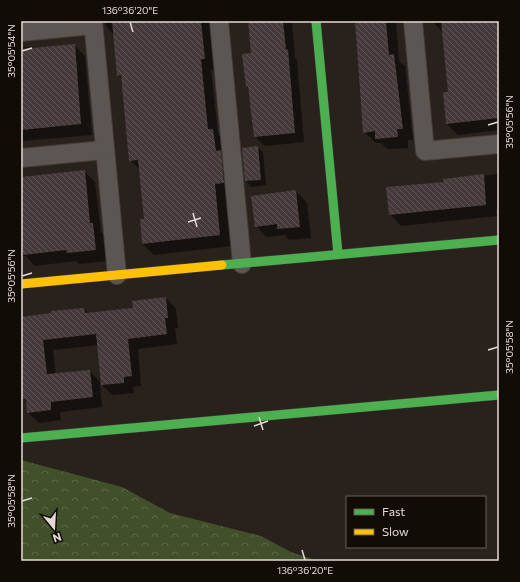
<svg xmlns="http://www.w3.org/2000/svg" width="520" height="582" viewBox="0 0 520 582" font-family="Commissioner,sans-serif">
<style>
.forest{fill:url(#forest-crowns)}
.shadow{fill:#0007;fill-rule:evenodd}
.building{fill:url(#building-back-hatch)}
.lines{fill:none;stroke-linecap:round;stroke-linejoin:round}
.street-casing{stroke:#433c39;stroke-width:20}
.fast-casing{stroke:#433c39;stroke-width:10}
.slow-casing{stroke:#433c39;stroke-width:10}
.street{stroke:#5c5652;stroke-width:18}
.fast{stroke:#4caf50;stroke-width:9}
.slow{stroke:#ffc107;stroke-width:9}
.ticks{fill:none;stroke:#e4dad3;stroke-width:1.5}
.neatline{fill:none;stroke:#e4dad3;stroke-width:1.5}
.ticks-label{font-size:10px;text-anchor:middle;fill:#e4dad3}
</style>
<defs>
<pattern id="forest-crowns" width="20" height="18" patternUnits="userSpaceOnUse"><rect width="20" height="18" fill="#41502b"/><path d="M2 6a3 3 0 1 1 6 0M12 15a3 3 0 1 1 6 0" fill="none" stroke="#5c6949"/></pattern>
<pattern id="building-back-hatch" width="6" height="6" patternUnits="userSpaceOnUse"><rect width="6" height="6" fill="#45393a"/><path d="M-1 5l2 2M0 0l6 6M5-1l2 2" fill="none" stroke="#605556"/></pattern>
</defs>
<rect width="100%" height="100%" fill="#28211c"/>
<!-- forest -->
<path class="forest" d="M21,460L122,487L170,513L261,536L291,552L318,561H21Z"/>
<!-- shadow -->
<g class="shadow">
<path d="M105,21H210L216,70H211L218,134L224,141L234,194L225,195L231,246L154,255L143,244L141,220H145L140,170L130,160L122,79L118,75L114,35L106,26Z"/>
<path d="M249,21H292L295,58L297,60L304,142L265,146L255,137L250,89L247,86L252,54Z"/>
<path d="M355,21H396L399,61L405,66L413,140H408V148L388,149L381,143H376L364,132Z"/>
<path d="M434,21H499V130L458,135L447,124L449,92L443,33L435,24Z"/>
<path d="M74,45L85,56L92,135L21,141V48L29,47L31,49Z"/>
<path d="M257,147L263,152L266,185L251,187L246,181L243,149Z"/>
<path d="M84,171L95,182L101,232L104,235L107,261L79,264L76,261L35,266L26,256L21,257V178Z"/>
<path d="M499,174V209L496,210L497,216L401,226L390,214L445,183L444,180Z"/>
<path d="M296,191L307,203L311,238L289,240L285,235L267,237L256,226Z"/>
<path d="M166,298L176,309L178,328H175L177,344L138,349L141,386L133,387L134,393L112,395L100,383L102,407L60,412L61,420L39,423L28,413L27,402L23,398L21,379V318L84,309L89,313L134,309ZM98,345L101,383L90,371L56,375L53,350Z"/>
</g>
<!-- building -->
<g class="building">
<path d="M112,21H201L205,59H201L208,129H213L216,151L221,150L224,183L215,184L220,235L142,244L140,219H144L138,160L129,161L121,75L117,76Z"/>
<path d="M248,21H283L286,50L288,49L295,133L254,137L248,86L246,87L242,54L251,53Z"/>
<path d="M355,21H386L389,55L394,54L403,129H397L398,137L375,139V131L363,133Z"/>
<path d="M441,21H499V118L446,124L443,92H448Z"/>
<path d="M75,44L81,124L21,130V49Z"/>
<path d="M258,146L261,180L245,181L242,148Z"/>
<path d="M85,170L90,223H93L96,250L67,253L66,250L23,255L21,233V177Z"/>
<path d="M484,174L486,205L389,215L386,187L444,182L443,179Z"/>
<path d="M296,190L300,227L277,229V224L255,227L251,196Z"/>
<path d="M166,297L168,318H165L167,334L128,339L132,376L124,377V383L101,385L96,334L43,340L47,374L90,370L93,397L51,402V410L27,413L26,399H22L21,387V317L51,313V311L84,308L85,313L133,308L132,301Z"/>
</g>
<g class="lines">
<defs>
<g id="street">
<path d="M93,21L117,275"/>
<path d="M219,21L242,264"/>
<path d="M413,21L425,151L499,144"/>
<path d="M21,32L93,25"/>
<path d="M21,158L104,150"/>
</g>
<g id="fast">
<path d="M316,21L338,254"/>
<path d="M222,265L499,240"/>
<path d="M21,438L499,395"/>
</g>
<path id="slow" d="M21,284L222,265"/>
</defs>
<!-- street casing -->
<use href="#street" class="street-casing"/>
<!-- fast casing -->
<use href="#fast" class="fast-casing"/>
<!-- slow casing -->
<use href="#slow" class="slow-casing"/>
<!-- street -->
<use href="#street" class="street"/>
<!-- fast -->
<use href="#fast" class="fast"/>
<!-- slow -->
<use href="#slow" class="slow"/>
</g>
<!-- ticks -->
<path class="ticks" d="M130,22L133,32M22,51L32,48M488,125L498,122M193,213L197,227M188,222L201,218M22,276L32,273M488,350L498,347M259,417L263,430M254,426L268,421M22,501L32,498M302,550L305,560"/>
<!-- border -->
<rect width="520" height="582" fill="none" stroke="#120c07" stroke-width="44"/>
<!-- legend -->
<rect x="346" y="496" width="140" height="52" fill="#120c07" stroke="#665e59"/>
<rect x="354" y="509" width="20" height="6" fill="#4caf50" stroke="#665e59"/>
<text x="382" y="516" font-size="12" fill="#e4dad3">Fast</text>
<rect x="354" y="529" width="20" height="6" fill="#ffc107" stroke="#665e59"/>
<text x="382" y="536" font-size="12" fill="#e4dad3">Slow</text>
<!-- north arrow -->
<g transform="translate(54 528) rotate(162)" stroke="#120c07" stroke-width="3" paint-order="stroke">
<path d="M0-3L7 15L0 10L-7 15Z" fill="#e4dad3"/>
<text y="-6" font-size="11" font-weight="bold" text-anchor="middle" fill="#e4dad3">N</text>
</g>
<rect x="22" y="22" width="476" height="538" class="neatline"/>
<g class="ticks-label">
<text x="130" y="14">136°36'20"E</text>
<text transform="translate(11 51) rotate(-90)" y="4">35°05'54"N</text>
<text transform="translate(509 122) rotate(-90)" y="4">35°05'56"N</text>
<text transform="translate(11 276) rotate(-90)" y="4">35°05'56"N</text>
<text transform="translate(509 347) rotate(-90)" y="4">35°05'58"N</text>
<text transform="translate(11 501) rotate(-90)" y="4">35°05'58"N</text>
<text x="305" y="574">136°36'20"E</text>
</g>
</svg>
